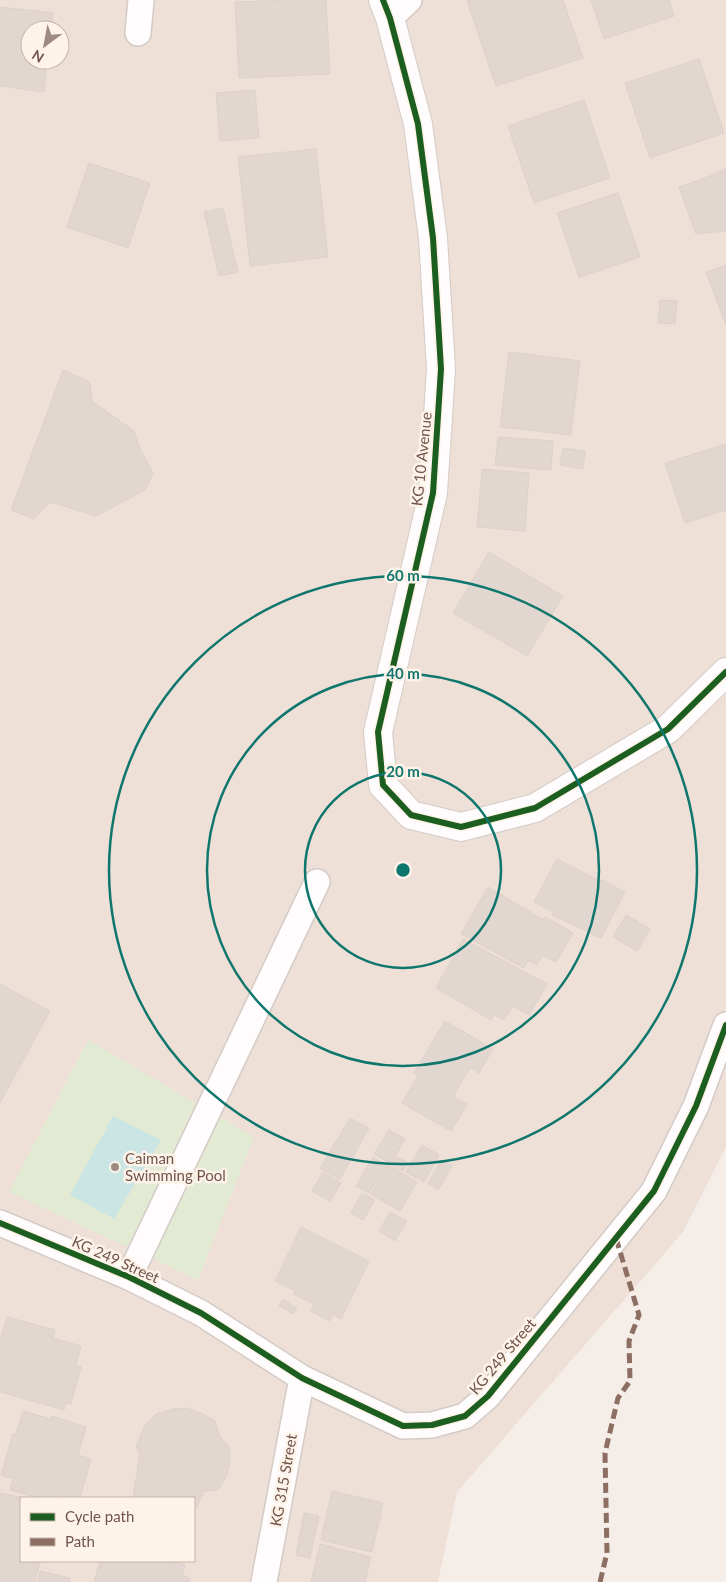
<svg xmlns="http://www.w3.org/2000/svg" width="726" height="1582" viewBox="0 0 726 1582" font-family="Lato,sans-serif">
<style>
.residential{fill:#eee0d6;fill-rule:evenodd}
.green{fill:#e3ead3}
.water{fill:#cbe5e4}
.building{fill:#e1d6d0;stroke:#ddd1cb}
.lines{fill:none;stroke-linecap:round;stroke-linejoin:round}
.minor-casing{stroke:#d4cbc6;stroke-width:28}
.tertiary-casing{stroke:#d4cbc6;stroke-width:30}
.minor{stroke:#fefcfc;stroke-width:25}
.tertiary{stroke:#fefcfc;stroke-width:28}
.quiet{stroke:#8d6e63;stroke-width:5;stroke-dasharray:10 5;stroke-linecap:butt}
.cycleway-casing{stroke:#fef3e8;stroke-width:9}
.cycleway{stroke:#1b5e20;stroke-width:6}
.ring{fill:none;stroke:#0f766e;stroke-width:2.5}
.poi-dot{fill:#9f8a82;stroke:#fef3e8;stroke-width:2}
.labels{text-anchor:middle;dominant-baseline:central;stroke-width:5;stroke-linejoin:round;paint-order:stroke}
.street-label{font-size:15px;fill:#70544b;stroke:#fef3e8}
.poi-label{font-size:15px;fill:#70544b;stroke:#fef3e8;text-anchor:start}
.centre{fill:#0f766e;stroke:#fef3e8;stroke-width:2.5}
.ring-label{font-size:15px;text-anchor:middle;font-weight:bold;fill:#0f766e;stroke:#fef3e8;stroke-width:5;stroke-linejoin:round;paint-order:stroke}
</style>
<rect width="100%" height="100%" fill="#f5eee8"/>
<!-- residential -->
<path class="residential" d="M0,0H726V1147L683,1232L457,1492L438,1582H0ZM30,30H60V60H30ZM21,1498H194V1561H21Z"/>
<!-- green -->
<path class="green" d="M88,1040L254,1137L198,1280L9,1192Z"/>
<!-- water -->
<path class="water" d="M113,1116L161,1140L114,1219L70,1195Z"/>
<!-- building -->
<g class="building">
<path d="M287,0H326L330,74L239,78L235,2Z"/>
<path d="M471,0H563L583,58L496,86L467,1Z"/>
<path d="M591,0H669L674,16L604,39Z"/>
<path d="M0,7L53,13L51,30H30V60H47L44,92L0,86Z"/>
<path d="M699,59L724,133L650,158L625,83Z"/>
<path d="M255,90L259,138L220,141L216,93Z"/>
<path d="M584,100L610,178L534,203L508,126Z"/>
<path d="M316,149L328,257L250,266L238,157Z"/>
<path d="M89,163L150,183L128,248L67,227Z"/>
<path d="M726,168V231L696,234L679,187L708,177Z"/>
<path d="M618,193L640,257L579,277L557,213Z"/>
<path d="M223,208L238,272L219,276L204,212Z"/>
<path d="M726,265V322L725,323L706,272Z"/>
<path d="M660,300L677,301L675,324L658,323Z"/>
<path d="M509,352L580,361L571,435L500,427Z"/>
<path d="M63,370L90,382L92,401L134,431L140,449L153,473L145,490L96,516L50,502L34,519L11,510Z"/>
<path d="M498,437L553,441L551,470L495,465Z"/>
<path d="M726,444V510L685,523L665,463Z"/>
<path d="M563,448L585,451L583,469L560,465Z"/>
<path d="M482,469L529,473L525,531L477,527Z"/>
<path d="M489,552L563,596L527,656L453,613Z"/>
<path d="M557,859L600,881L602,880L625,892L601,938L552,915L553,912L534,902Z"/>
<path d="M488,887L544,920L545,917L573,933L556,962L542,955L537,965L528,960L524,968L461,934Z"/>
<path d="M626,915L650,929L637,951L613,937Z"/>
<path d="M463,939L547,984L529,1015L513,1006L504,1020L494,1015L491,1020L436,988Z"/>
<path d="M0,984L50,1011L0,1103Z"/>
<path d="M445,1021L493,1049L479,1073L470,1067L453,1097L467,1104L451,1131L402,1103L418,1076L414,1073Z"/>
<path d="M350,1118L369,1128L340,1179L320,1168Z"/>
<path d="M389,1130L405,1139L395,1156L408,1163L403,1171L374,1154Z"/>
<path d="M422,1145L439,1155L424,1182L406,1172Z"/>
<path d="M373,1157L386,1165L369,1193L356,1186Z"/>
<path d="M441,1160L452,1166L438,1190L428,1184Z"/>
<path d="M388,1165L417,1182L400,1211L371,1194Z"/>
<path d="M323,1172L341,1183L330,1201L312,1191Z"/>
<path d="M362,1193L375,1200L363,1220L351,1213Z"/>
<path d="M390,1212L407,1221L395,1241L379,1231Z"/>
<path d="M301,1227L369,1261L341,1319L333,1314L329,1321L311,1311L314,1304L293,1294L295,1291L275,1281Z"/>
<path d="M283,1299L297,1309L293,1314L279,1305Z"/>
<path d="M7,1317L55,1330L53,1338L81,1346L76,1365L81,1367L71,1404L66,1403L64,1410L0,1392V1341Z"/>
<path d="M186,1408L201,1413L215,1421L219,1435L229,1447L230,1462L226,1477L218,1490L204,1491L197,1507L194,1506V1498H133L140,1453L136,1447L144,1427L156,1414L173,1409Z"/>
<path d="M23,1411L51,1419L52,1416L86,1427L78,1455L91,1459L80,1498H68L54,1494L52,1498H39L10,1490L13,1479L1,1475L13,1434H16Z"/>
<path d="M332,1491L383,1503L372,1552L321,1540Z"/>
<path d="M0,1493L25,1498H21V1561H40L35,1582H0Z"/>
<path d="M304,1513L319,1516L310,1558L296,1555Z"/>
<path d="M320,1544L371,1557L365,1582H311Z"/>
<path d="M100,1561H169L185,1565L182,1575L190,1578L189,1582H94Z"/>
<path d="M40,1571L70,1578L69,1582H38Z"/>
</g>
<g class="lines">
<defs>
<g id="minor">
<path d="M390,18L409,0"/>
<path d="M138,33L141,0"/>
<path d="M0,1223L129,1277L201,1313L302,1378L403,1426L432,1425L465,1416L488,1396L654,1191L696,1106L726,1025"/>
<path d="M129,1277L317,882"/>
<path d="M264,1582L302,1378"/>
</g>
<path id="tertiary" d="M383,0L390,18L418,124L433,238L441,369L433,493L378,732L383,785L411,815L461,827L535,808L668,729L726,672"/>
</defs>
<!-- minor casing -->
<use href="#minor" class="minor-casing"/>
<!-- tertiary casing -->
<use href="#tertiary" class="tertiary-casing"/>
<!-- minor -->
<use href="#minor" class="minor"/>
<!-- tertiary -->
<use href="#tertiary" class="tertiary"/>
<!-- quiet -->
<path class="quiet" d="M600,1582L607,1553L605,1453L618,1398L630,1381L629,1341L639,1315L616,1238"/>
<defs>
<g id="cycleway">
<path d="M383,0L390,18L418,124L433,238L441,369L433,493L378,732L383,785L411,815L461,827L535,808L668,729L726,672"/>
<path d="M0,1223L129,1277L201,1313L302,1378L403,1426L432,1425L465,1416L488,1396L654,1191L696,1106L726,1025"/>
</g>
</defs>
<!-- cycleway casing -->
<use href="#cycleway" class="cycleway-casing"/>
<!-- cycleway -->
<use href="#cycleway" class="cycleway"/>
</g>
<!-- distance rings -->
<g class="ring">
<circle cx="403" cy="870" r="98"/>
<circle cx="403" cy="870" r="196"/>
<circle cx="403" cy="870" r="294"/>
</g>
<!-- markers -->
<circle class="poi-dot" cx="115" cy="1167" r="5"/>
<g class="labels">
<!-- street labels -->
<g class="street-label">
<text transform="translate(421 459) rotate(-84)">KG 10 Avenue</text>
<text transform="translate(116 1259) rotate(24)">KG 249 Street</text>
<text transform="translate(502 1356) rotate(-50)">KG 249 Street</text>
<text transform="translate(283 1480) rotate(-80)">KG 315 Street</text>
</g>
<!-- poi labels -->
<g class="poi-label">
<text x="125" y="1158">Caiman<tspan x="125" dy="17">Swimming Pool</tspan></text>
</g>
</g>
<circle cx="403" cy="870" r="8" class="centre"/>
<g class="ring-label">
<text x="403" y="581">60 m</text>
<text x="403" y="679">40 m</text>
<text x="403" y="777">20 m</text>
</g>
<!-- legend -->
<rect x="20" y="1497" width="175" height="65" fill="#fef3e8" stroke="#c5b3a9"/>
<rect x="30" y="1513" width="25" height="8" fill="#1b5e20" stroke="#c5b3a9"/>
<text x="65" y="1522" font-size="15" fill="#70544b">Cycle path</text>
<rect x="30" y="1538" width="25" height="8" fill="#8d6e63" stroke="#c5b3a9"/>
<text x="65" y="1547" font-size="15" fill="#70544b">Path</text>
<!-- north arrow -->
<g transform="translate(45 45) rotate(212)"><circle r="24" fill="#fef3e8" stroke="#c5b3a9"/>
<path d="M0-4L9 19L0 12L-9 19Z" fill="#9f8a82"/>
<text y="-8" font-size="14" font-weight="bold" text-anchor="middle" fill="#70544b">N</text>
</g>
</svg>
